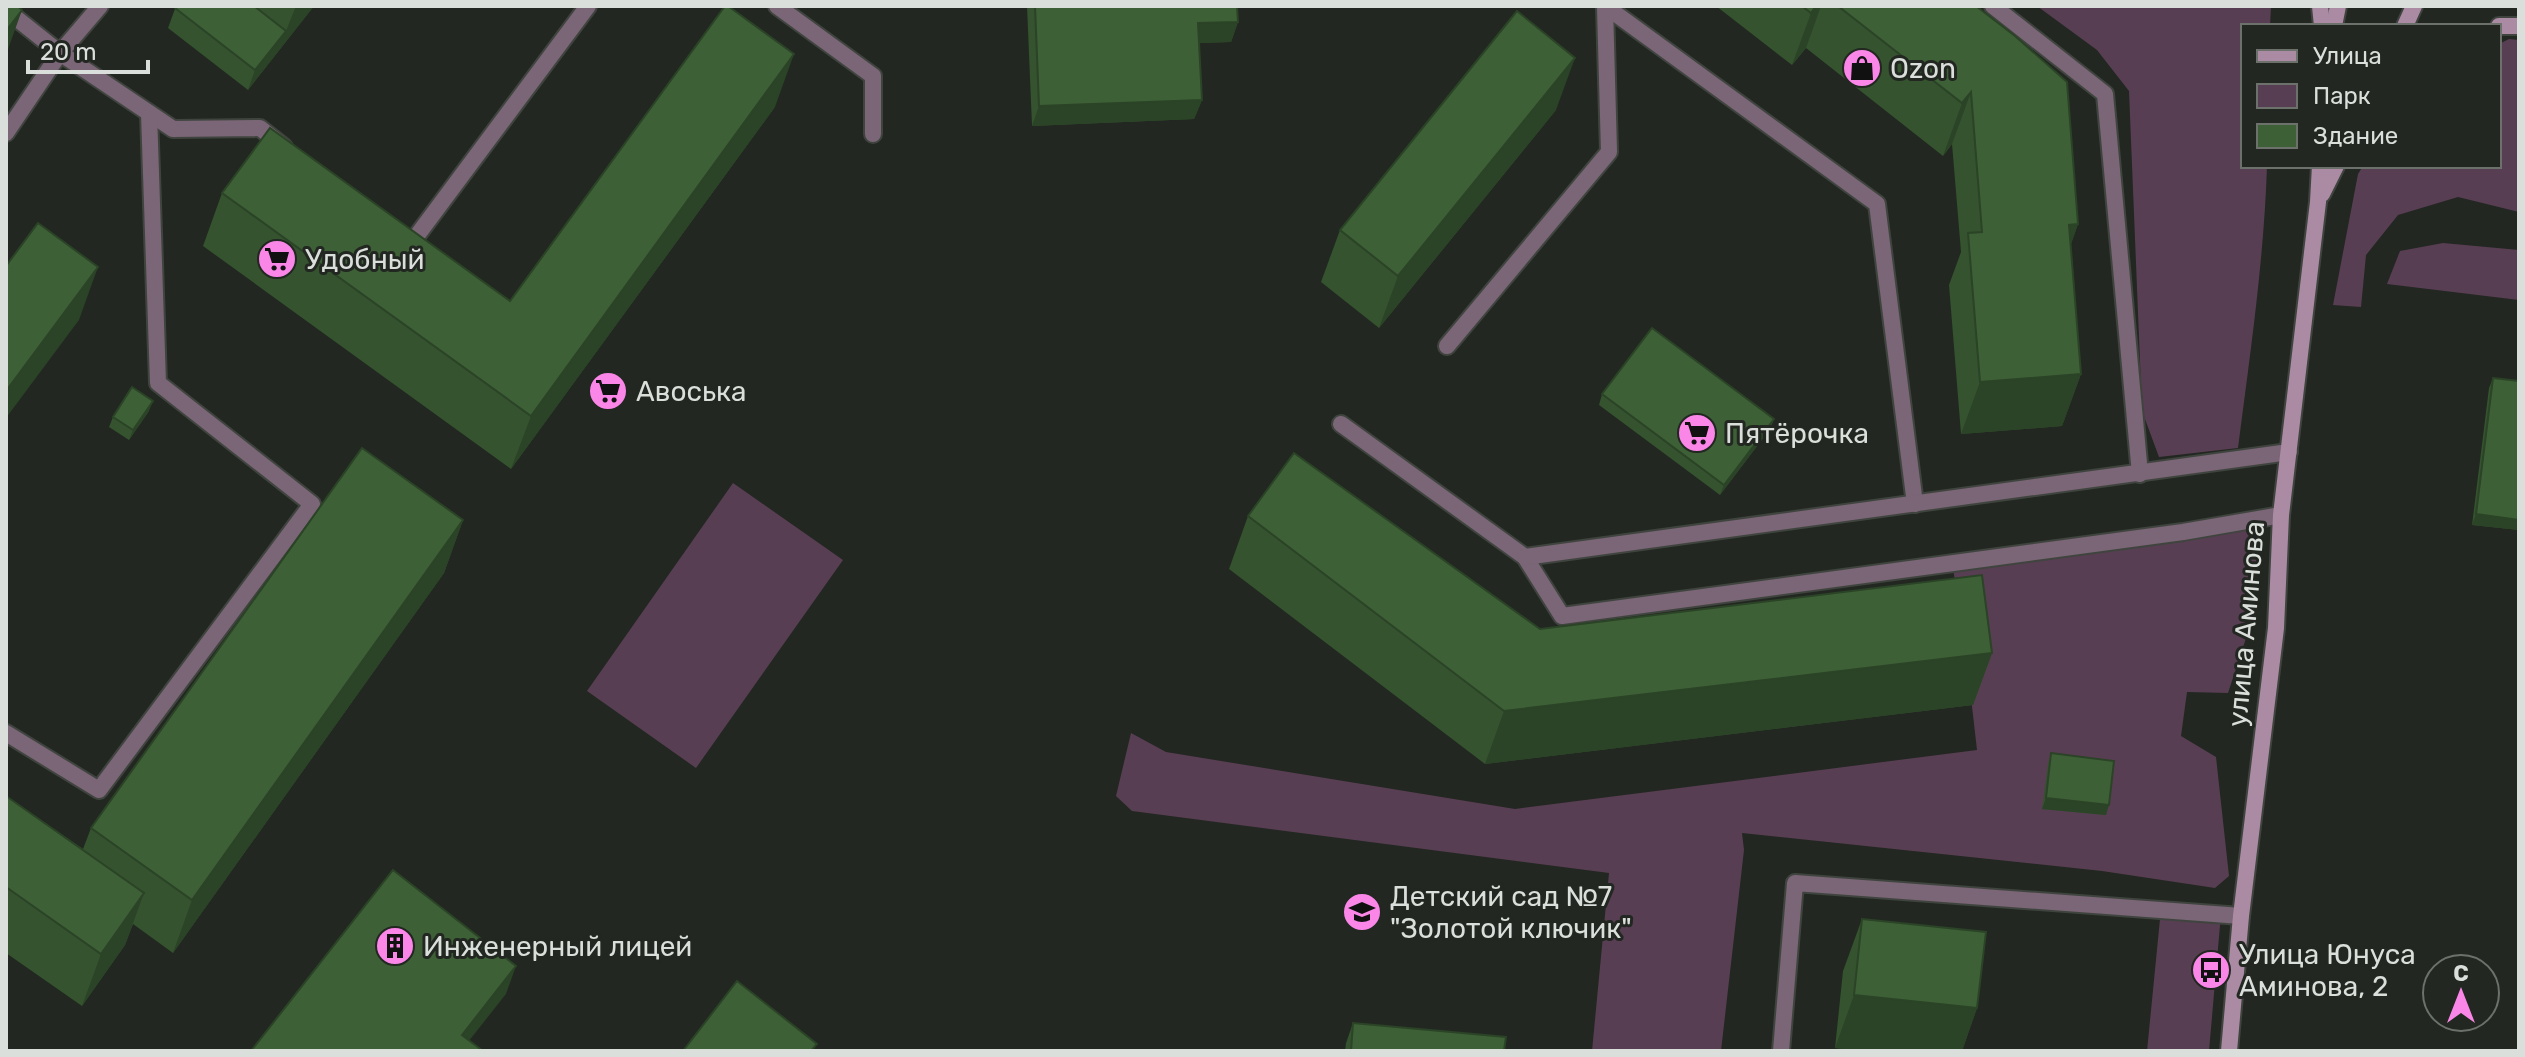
<svg xmlns="http://www.w3.org/2000/svg" width="2525" height="1057" viewBox="0 0 2525 1057" font-family="Rubik,sans-serif">
<style>
.green{fill:#583e52}
.lines{fill:none;stroke-linecap:round;stroke-linejoin:round}
.lane-casing{stroke:#40443f;stroke-width:20}
.secondary-casing{stroke:#40443f;stroke-width:20}
.lane{stroke:#7a6676;stroke-width:16}
.secondary{stroke:#ab8ba4;stroke-width:16}
.wall{fill:#34532e}
.shaded-wall{fill:#2b4326}
.building{fill:#3d6036;stroke:#2b4326;stroke-width:2}
.labels{text-anchor:middle;dominant-baseline:central;stroke-width:6;stroke-linejoin:round;paint-order:stroke}
.poi-label{font-size:28px;fill:#dbdfdb;stroke:#222721;text-anchor:start}
.street-label{font-size:28px;fill:#dbdfdb;stroke:#222721}
</style>
<rect width="100%" height="100%" fill="#222721"/>
<!-- green -->
<g class="green">
<path d="M2037,6H2271L2270,26H2243V166H2267C2264,260 2250,355 2238,448L2159,457L2142,411L2129,91L2097,50Z"/>
<path d="M2509,39L2519,40V212L2458,197L2398,215L2366,255L2361,307L2333,305L2358,174L2363,166H2499V44Z"/>
<path d="M2443,243L2519,250V300L2387,284L2400,251Z"/>
<path d="M733,483L843,560L696,768L587,691Z"/>
<path d="M2247,521L2260,547L2250,626L2228,693L2187,692L2181,736L2216,757L2229,876L2215,888L2102,871L1742,833L1744,850L1721,1051H1592L1609,873L1132,811L1116,796L1131,733L1166,752L1515,809L1977,750L1963,628L1952,563Z"/>
<path d="M2161,909L2221,914L2209,1051H2147Z"/>
</g>
<g class="lines">
<defs>
<g id="lane">
<path d="M100,6L60,53L173,129L260,128L284,147"/>
<path d="M777,6L873,76V134"/>
<path d="M1605,6L1877,204L1915,504"/>
<path d="M1993,6L2105,94L2140,474"/>
<path d="M6,10L60,53L6,133"/>
<path d="M403,239L410,245L588,6"/>
<path d="M1447,346L1609,152L1605,7"/>
<path d="M1341,424L1525,557L1562,616L2183,532L2281,515"/>
<path d="M1525,557L2289,452"/>
<path d="M6,733L99,790L312,504L158,383L149,113"/>
<path d="M1781,1051L1795,883L2241,916"/>
</g>
<g id="secondary">
<path d="M2320,6L2322,26"/>
<path d="M2334,26L2338,6"/>
<path d="M2405,26L2414,6"/>
<path d="M2499,26H2519"/>
<path d="M2322,194L2336,166"/>
<path d="M2229,1051L2241,916L2276,628L2281,515L2318,202L2320,166"/>
</g>
</defs>
<!-- lane casing -->
<use href="#lane" class="lane-casing"/>
<!-- secondary casing -->
<use href="#secondary" class="secondary-casing"/>
<!-- lane -->
<use href="#lane" class="lane"/>
<!-- secondary -->
<use href="#secondary" class="secondary"/>
</g>
<!-- wall -->
<g class="wall">
<path d="M176,6H314L248,90L168,28Z"/>
<path d="M1027,6H1237L1238,22L1231,42L1199,43L1202,100L1194,119L1032,126Z"/>
<path d="M1716,6H1976L2078,224L2071,244L2081,374L2062,426L1961,434L1949,285L1961,252L1952,144L1943,156L1806,48L1792,65Z"/>
<path d="M775,107L511,469L203,246L222,193L510,301Z"/>
<path d="M1556,110L1379,328L1321,282L1340,230Z"/>
<path d="M2493,378L2519,381V530L2472,525L2489,388Z"/>
<path d="M1602,394L1774,419L1770,429L1720,495L1599,405Z"/>
<path d="M149,411L129,440L109,427L113,417Z"/>
<path d="M1248,516L1540,629L1992,653L1973,705L1485,764L1229,569Z"/>
<path d="M463,520L444,573L173,953L133,924L125,945L82,1006L6,953V796L83,849L91,828Z"/>
<path d="M2051,753L2106,815L2042,809L2048,764Z"/>
<path d="M1862,919L1977,1008L1962,1051H1867L1835,1048L1843,971Z"/>
<path d="M1353,1023L1504,1051H1345L1346,1043Z"/>
</g>
<!-- shaded-wall -->
<g class="shaded-wall">
<path d="M296,6H314L248,90L255,70L286,31Z"/>
<path d="M1816,6H1821L1806,48L1792,65L1811,13Z"/>
<path d="M22,10L6,55V31Z"/>
<path d="M1238,22L1231,42L1191,43L1198,23Z"/>
<path d="M794,54L775,107L511,469L531,416Z"/>
<path d="M1575,58L1556,110L1379,328L1398,276Z"/>
<path d="M1971,92L1952,144L1943,156L1962,103Z"/>
<path d="M1202,100L1194,119L1032,126L1039,106Z"/>
<path d="M2078,224L2059,277L2069,225Z"/>
<path d="M98,267L79,320L6,418V391Z"/>
<path d="M2081,374L2062,426L1961,434L1980,382Z"/>
<path d="M153,401L149,411L129,440L133,430Z"/>
<path d="M1774,419L1770,429L1720,495L1724,485Z"/>
<path d="M2476,514L2519,520V530L2472,525Z"/>
<path d="M463,520L444,573L173,953L192,900Z"/>
<path d="M1992,653L1973,705L1485,764L1504,711Z"/>
<path d="M2046,798L2109,805L2106,815L2042,809Z"/>
<path d="M144,893L125,945L82,1006L101,954Z"/>
<path d="M516,966L506,994L461,1051L462,1035Z"/>
<path d="M1854,995L1977,1008L1962,1051H1867L1835,1048Z"/>
</g>
<!-- building -->
<g class="building">
<path d="M6,6H18L22,10L6,31Z"/>
<path d="M176,6H254L286,31L255,70L175,8Z"/>
<path d="M725,6H728L794,54L531,416L222,193L270,128L510,301Z"/>
<path d="M1035,6H1237L1238,22L1198,23L1202,100L1039,106Z"/>
<path d="M1802,6H1816L1811,13Z"/>
<path d="M1838,6H1976L2015,36L2067,82L2078,224L2069,225L2081,374L1980,382L1968,233L1982,232L1971,92L1962,103Z"/>
<path d="M1517,11L1575,58L1398,276L1340,230Z"/>
<path d="M38,223L98,267L6,391V266Z"/>
<path d="M1652,328L1774,419L1724,485L1602,394Z"/>
<path d="M2493,378L2519,381V520L2476,514Z"/>
<path d="M132,387L153,401L133,430L113,417Z"/>
<path d="M362,448L463,520L192,900L91,828Z"/>
<path d="M1294,453L1540,629L1982,575L1992,653L1504,711L1248,516Z"/>
<path d="M2051,753L2114,761L2109,805L2046,798Z"/>
<path d="M6,796L144,893L101,954L6,887Z"/>
<path d="M393,870L516,966L462,1035L483,1051H251Z"/>
<path d="M1862,919L1986,932L1977,1008L1854,995Z"/>
<path d="M737,981L817,1044L811,1051H683Z"/>
<path d="M1353,1023L1506,1037L1504,1051H1351Z"/>
</g>
<!-- icons -->
<defs>
<symbol id="shop-disc" viewBox="-11 -11 22 22"><circle r="9.5" fill="#fa87e7" stroke="#222721"/><path d="M-5-2.5h2.3a2.7 3.5 0 0 1 5.4 0H5L5.5 6h-11ZM-1.5-2.5h3a1.5 2.3 0 0 0-3 0Z" fill="#111"/></symbol>
<symbol id="supermarket-disc" viewBox="-11 -11 22 22"><circle r="9.5" fill="#fa87e7" stroke="#222721"/><path d="M-6-5.5h2.5l.6 2H6L4.5 2H-2.5L-4.4-4H-6ZM-1.5 3.2a1.3 1.3 0 1 0 .1 0ZM3 3.2a1.3 1.3 0 1 0 .1 0Z" fill="#111"/></symbol>
<symbol id="school-disc" viewBox="-11 -11 22 22"><circle r="9.5" fill="#fa87e7" stroke="#222721"/><path d="M0-5L7-2L0 1L-7-2ZM-4 1L0 2.5L4 1V4Q0 6-4 4Z" fill="#111"/></symbol>
<symbol id="building-disc" viewBox="-11 -11 22 22"><circle r="9.5" fill="#fa87e7" stroke="#222721"/><path d="M-4-6H4V6H1V3H-1V6H-4ZM-2.5-4.3h1.7v1.8h-1.7ZM.8-4.3h1.7v1.8H.8ZM-2.5-1h1.7V.8h-1.7ZM.8-1h1.7V.8H.8Z" fill="#111"/></symbol>
<symbol id="bus-disc" viewBox="-11 -11 22 22"><circle r="9.5" fill="#fa87e7" stroke="#222721"/><path d="M-5-6H5V4H4V6H2V4H-2V6H-4V4H-5ZM-3.5-4V0h7V-4ZM-3.5 1.2v1.5H-2V1.2ZM2 1.2v1.5H3.5V1.2Z" fill="#111"/></symbol>
</defs>
<g fill-rule="evenodd">
<use href="#shop-disc" x="1840" y="46" width="44" height="44"/>
<use href="#supermarket-disc" x="255" y="237" width="44" height="44"/>
<use href="#supermarket-disc" x="586" y="369" width="44" height="44"/>
<use href="#supermarket-disc" x="1675" y="411" width="44" height="44"/>
<use href="#school-disc" x="1340" y="890" width="44" height="44"/>
<use href="#building-disc" x="373" y="924" width="44" height="44"/>
<use href="#bus-disc" x="2189" y="948" width="44" height="44"/>
</g>
<g class="labels">
<!-- poi labels -->
<g class="poi-label">
<text x="1890" y="68">Ozon</text>
<text x="305" y="259">Удобный</text>
<text x="636" y="391">Авоська</text>
<text x="1725" y="433">Пятёрочка</text>
<text x="1390" y="896">Детский сад №7<tspan x="1390" dy="32">"Золотой ключик"</tspan></text>
<text x="423" y="946">Инженерный лицей</text>
<text x="2239" y="954">Улица Юнуса<tspan x="2239" dy="32">Аминова, 2</tspan></text>
</g>
<!-- street labels -->
<g class="street-label">
<text transform="translate(2246 624) rotate(-85)">улица Аминова</text>
</g>
</g>
<!-- border -->
<rect width="2525" height="1057" fill="none" stroke="#dbdfdb" stroke-width="16"/>
<!-- legend -->
<rect x="2241" y="24" width="260" height="144" fill="#222721" stroke="#6c716b" stroke-width="2"/>
<rect x="2257" y="50" width="40" height="12" fill="#ab8ba4" stroke="#6c716b" stroke-width="2"/>
<text x="2313" y="64" font-size="24" fill="#dbdfdb">Улица</text>
<rect x="2257" y="84" width="40" height="24" fill="#583e52" stroke="#6c716b" stroke-width="2"/>
<text x="2313" y="104" font-size="24" fill="#dbdfdb">Парк</text>
<rect x="2257" y="124" width="40" height="24" fill="#3d6036" stroke="#6c716b" stroke-width="2"/>
<text x="2313" y="144" font-size="24" fill="#dbdfdb">Здание</text>
<!-- north arrow -->
<g transform="translate(2461 993)"><circle r="38" fill="#222721" stroke="#6c716b" stroke-width="2"/>
<path d="M0-6L14 30L0 20L-14 30Z" fill="#fa87e7"/>
<text y="-12" font-size="22" font-weight="bold" text-anchor="middle" fill="#dbdfdb">С</text>
</g>
<!-- scale -->
<path d="M28 60v12h120v-12" fill="none" stroke="#dbdfdb" stroke-width="4"/>
<text x="40" y="60" font-size="24" fill="#dbdfdb" stroke="#222721" stroke-width="6" paint-order="stroke">20 m</text>
</svg>
